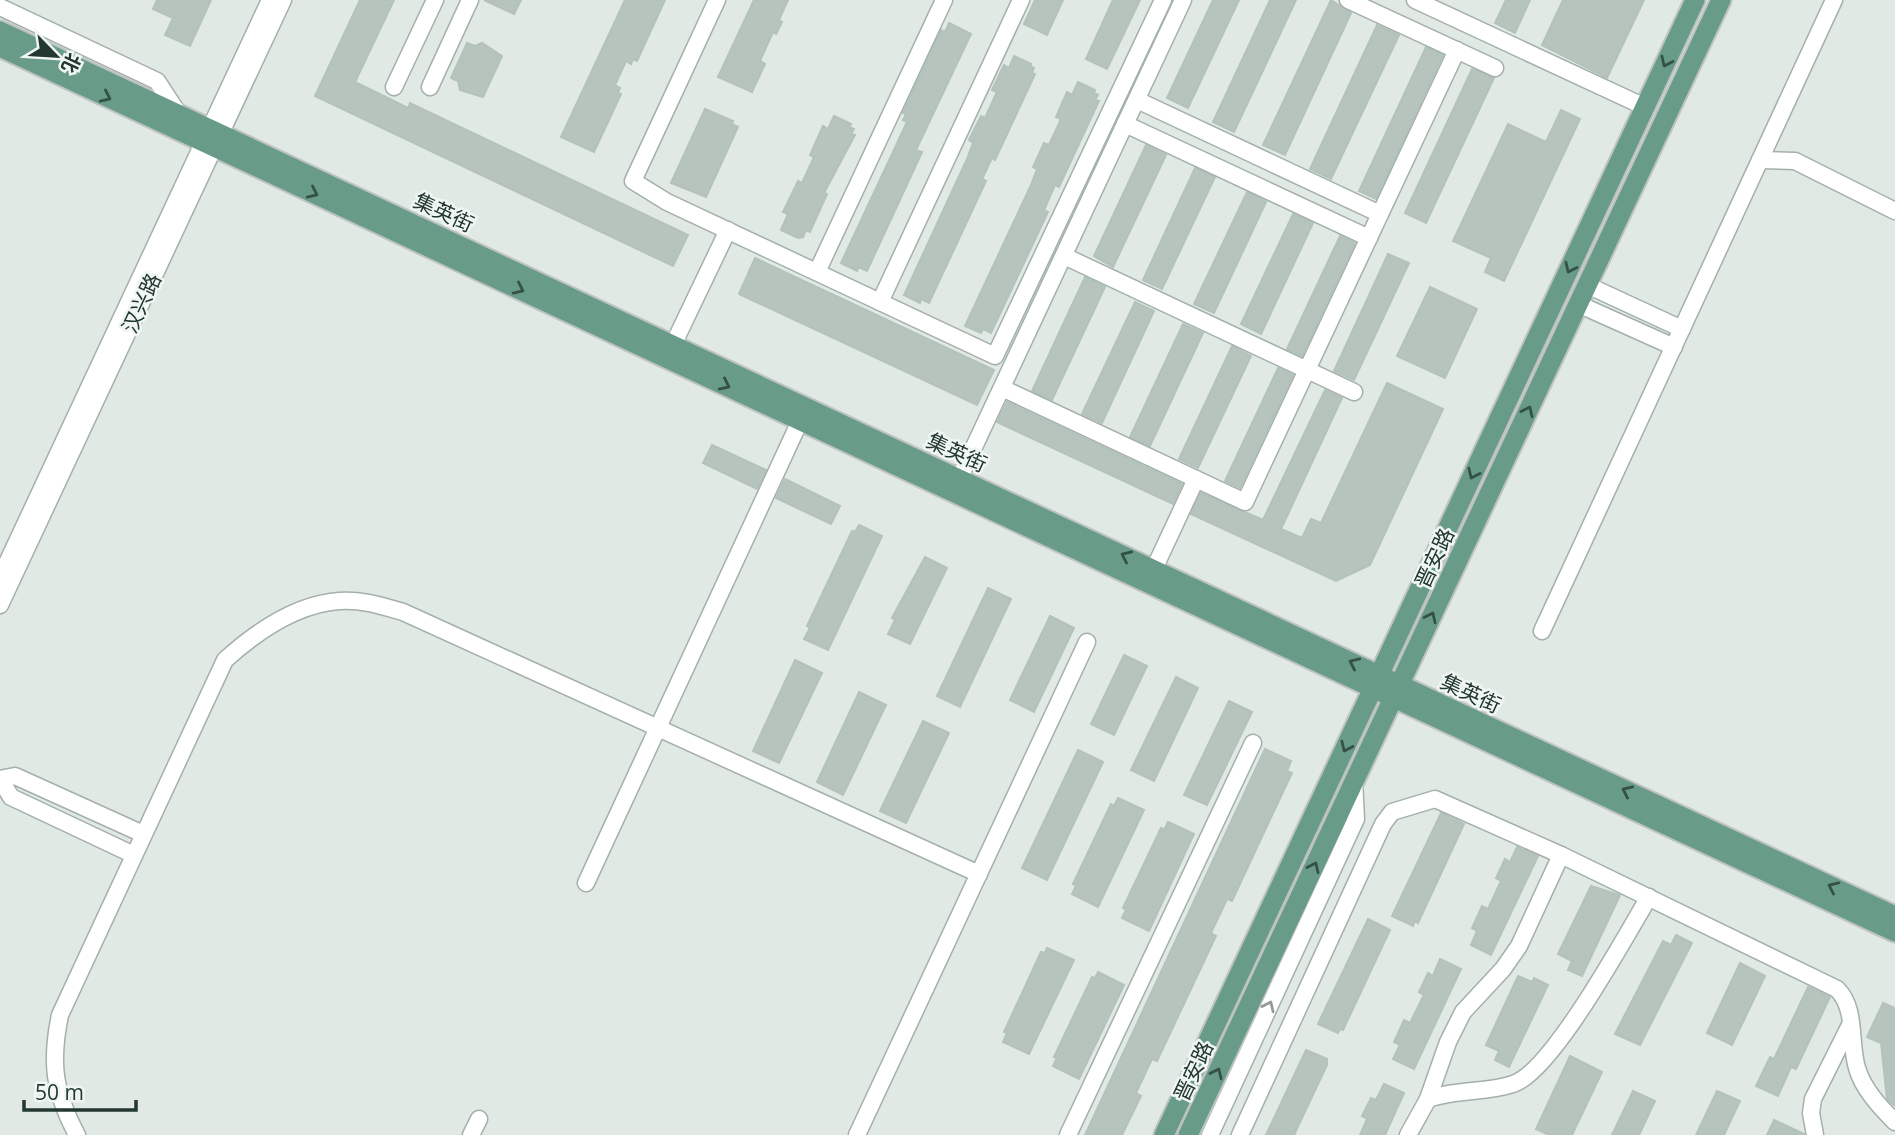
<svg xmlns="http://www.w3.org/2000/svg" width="1895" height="1135" viewBox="0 0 1895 1135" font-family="'Open Sans','Noto Sans SC',sans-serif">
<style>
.building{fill:#b6c4bd;stroke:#b3c2bb;stroke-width:2}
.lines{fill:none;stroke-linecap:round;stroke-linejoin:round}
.minor-casing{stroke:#a4b0aa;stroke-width:19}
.major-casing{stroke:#bdc3c1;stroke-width:23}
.minor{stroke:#fff;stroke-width:16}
.major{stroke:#699b89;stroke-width:19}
.oneway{stroke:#345146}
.oneway2{stroke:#919c98}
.labels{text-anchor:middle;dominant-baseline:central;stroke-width:5;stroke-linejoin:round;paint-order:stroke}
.street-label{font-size:21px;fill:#233830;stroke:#f0f6f3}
</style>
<rect width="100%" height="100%" fill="#e0e9e4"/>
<!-- building -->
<g class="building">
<path d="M157,0H211L190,46L165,35L173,18L153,9Z"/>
<path d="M360,0H394L355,82L408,108L410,103L688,235L673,266L315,96Z"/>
<path d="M484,0H521L514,14Z"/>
<path d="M625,0H665L637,61L633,59L631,64L626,61L615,85L620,88L618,93L621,94L594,152L561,137Z"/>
<path d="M754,0H788L779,20L782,22L776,34L773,32L760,61L765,64L752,92L718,77Z"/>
<path d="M1035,0H1063L1047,35L1024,24Z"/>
<path d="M1113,0H1140L1107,69L1086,59Z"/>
<path d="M1213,0H1239L1188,108L1167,98Z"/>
<path d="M1270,0H1296L1234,132L1213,122Z"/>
<path d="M1331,0L1351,13L1285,155L1263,145Z"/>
<path d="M1506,0H1530L1515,33L1495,23Z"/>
<path d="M1563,0H1644L1607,78L1542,45Z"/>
<path d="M949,23L971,34L916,150L922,152L867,271L859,267L857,271L841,263L907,122L903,120L906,115L903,113L941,30L945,32Z"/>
<path d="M1377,25L1399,35L1331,179L1310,169Z"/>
<path d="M467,43L475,46L482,43L502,56L483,97L460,90L458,81L451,78Z"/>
<path d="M1426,47L1443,55L1376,199L1359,191Z"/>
<path d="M1014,56L1031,64L1030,66L1034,68L1032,73L1035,74L995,160L992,158L982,179L986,181L929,303L921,299L920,303L904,295L967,159L973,143L969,140L981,116L985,118L997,92L992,90L1004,65L1009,68Z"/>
<path d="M1472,69L1494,78L1426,223L1405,213Z"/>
<path d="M1078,82L1095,90L1094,93L1098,95L1095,100L1099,101L1059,187L1055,185L1044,210L1048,212L991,333L983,329L981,333L965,326L1031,185L1037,169L1033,167L1044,143L1049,145L1061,119L1056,117L1067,92L1072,95Z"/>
<path d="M705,109L733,121L732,124L738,127L706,197L671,183Z"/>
<path d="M1561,110L1580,119L1504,281L1485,272L1491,258L1453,241L1508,124L1546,142Z"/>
<path d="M834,116L851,124L849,127L854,129L851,134L855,135L824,193L827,194L810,232L806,230L803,237L798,238L781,230L788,214L783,212L798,181L802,183L814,157L810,155L823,126L828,129Z"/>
<path d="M1146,145L1166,155L1113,267L1094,256Z"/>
<path d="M1195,168L1215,177L1162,289L1143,280Z"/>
<path d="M1247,192L1266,202L1214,313L1194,304Z"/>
<path d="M1293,214L1313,223L1261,334L1241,324Z"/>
<path d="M1340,236L1355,243L1302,356L1287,349Z"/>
<path d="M1388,254L1409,263L1354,380L1334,371Z"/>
<path d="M755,258L994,370L977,405L739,294Z"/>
<path d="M1085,277L1105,287L1052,400L1032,391Z"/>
<path d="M1430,287L1477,309L1445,378L1397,356Z"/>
<path d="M1135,302L1154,311L1102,423L1082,414Z"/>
<path d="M1183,324L1203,333L1150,446L1130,437Z"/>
<path d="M1232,346L1251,356L1198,468L1179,459Z"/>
<path d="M1278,368L1293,375L1240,488L1225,481Z"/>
<path d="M1387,383L1443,409L1370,565L1336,581L1191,514L1201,493L1263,520L1325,390L1342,398L1281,529L1302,538L1311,519L1321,523Z"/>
<path d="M1007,402L1182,484L1173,504L997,422Z"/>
<path d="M712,445L766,470L757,489L703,463Z"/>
<path d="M785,479L840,506L831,524L776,498Z"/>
<path d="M859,525L882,536L828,650L804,639L810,628L807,626L852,531L855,532Z"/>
<path d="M925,557L947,568L910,644L888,634L895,620L892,618Z"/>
<path d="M988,588L1011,599L960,707L937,696Z"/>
<path d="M1050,616L1074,628L1034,712L1010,700Z"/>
<path d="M1124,655L1147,666L1114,735L1091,724Z"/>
<path d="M795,660L822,673L779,763L753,751Z"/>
<path d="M1176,677L1198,688L1154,781L1131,770Z"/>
<path d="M859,692L886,705L843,795L817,782Z"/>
<path d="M1229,701L1252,712L1207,805L1184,795Z"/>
<path d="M923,721L949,733L906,823L880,811Z"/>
<path d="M1265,749L1291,761L1287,771L1292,773L1266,828L1232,901L1227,899L1211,933L1216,936L1157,1061L1152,1059L1136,1093L1141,1096L1122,1135H1085Z"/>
<path d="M1078,750L1103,762L1047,880L1022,868Z"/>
<path d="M1118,798L1144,810L1098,907L1072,894L1076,886L1073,884L1111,804L1114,806Z"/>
<path d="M1441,813L1464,824L1418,923L1415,921L1413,926L1392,916Z"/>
<path d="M1168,822L1194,834L1149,931L1122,918L1126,910L1123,908L1161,828L1164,830Z"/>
<path d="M1517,847L1538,856L1491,955L1471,945L1477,931L1472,928L1482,906L1488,909L1501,881L1496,878L1505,859L1510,862Z"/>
<path d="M1591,886L1620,895L1582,976L1568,970L1572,961L1558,954Z"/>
<path d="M1368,919L1390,930L1343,1030L1340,1029L1338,1033L1318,1024Z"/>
<path d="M1676,935L1692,943L1640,1045L1615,1034L1663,941L1671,945Z"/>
<path d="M1047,948L1074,960L1029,1054L1003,1042L1007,1033L1004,1032L1041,952L1045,953Z"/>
<path d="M1440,959L1461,969L1414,1069L1393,1059L1400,1045L1394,1042L1404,1020L1410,1023L1424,995L1419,992L1428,973L1433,976Z"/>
<path d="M1740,963L1765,976L1732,1045L1707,1033Z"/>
<path d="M1098,972L1124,985L1079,1079L1053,1066L1057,1058L1054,1057L1092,977L1095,978Z"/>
<path d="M1518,976L1532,982L1534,978L1548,985L1509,1067L1495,1060L1499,1051L1486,1045Z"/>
<path d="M1808,987L1830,997L1796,1069L1791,1067L1778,1096L1756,1086L1770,1057L1774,1059Z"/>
<path d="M1883,1003L1895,1008V1106L1887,1099L1881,1043L1867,1037Z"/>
<path d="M1306,1050L1327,1059V1065L1294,1135H1266Z"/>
<path d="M1570,1056L1602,1072L1572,1135H1549L1536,1129Z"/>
<path d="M1384,1084L1404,1093L1385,1135H1360L1367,1119L1362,1116L1371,1098L1376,1100Z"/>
<path d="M1633,1091L1655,1101L1639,1135H1612Z"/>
<path d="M1717,1091L1740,1101L1724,1135H1696Z"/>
<path d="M1774,1120L1804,1134V1135H1767Z"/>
</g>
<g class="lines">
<defs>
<g id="minor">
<path d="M717,0L633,181L667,202L995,356L1163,0"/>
<path d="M1348,0L1495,68"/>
<path d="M1415,0L1645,107"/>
<path d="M0,7L157,81L178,113"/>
<path d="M394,87L435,0"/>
<path d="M430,87L470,0"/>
<path d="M1137,100L1380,214"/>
<path d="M1125,124L1369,238"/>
<path d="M1760,160L1795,161L1895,211"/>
<path d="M1064,256L1354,392"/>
<path d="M817,272L944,0"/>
<path d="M1587,285L1682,329"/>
<path d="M880,302L1021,0"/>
<path d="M1578,304L1674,347"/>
<path d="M673,345L728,230"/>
<path d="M1002,388L1245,502L1457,50"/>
<path d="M959,479L1183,0"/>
<path d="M1154,569L1196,479"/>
<path d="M0,578L270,0"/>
<path d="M0,605L283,0"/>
<path d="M1542,631L1834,0"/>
<path d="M0,779L11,797L134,855"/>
<path d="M0,779L15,776L143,834"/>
<path d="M586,883L800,421"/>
<path d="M1428,1099C1456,1089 1486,1093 1513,1084C1552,1072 1626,935 1649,897"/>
<path d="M77,1135C54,1092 50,1063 60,1015L225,660C256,632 296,604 339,601C361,599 382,606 403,612L979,874"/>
<path d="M471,1135L479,1119"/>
<path d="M857,1135L1087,642"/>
<path d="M1068,1135L1253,743"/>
<path d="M1210,1135L1356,819L1354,781"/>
<path d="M1240,1135L1383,824L1392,812L1435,799L1561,855L1837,989C1857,1009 1849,1041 1857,1068C1863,1089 1880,1107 1895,1122"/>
<path d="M1408,1135L1428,1099L1448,1042L1463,1012L1503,969L1519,946L1561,855"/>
<path d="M1815,1135L1811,1113L1813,1099L1850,1025"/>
</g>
<g id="major">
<path d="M0,31L1895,916"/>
<path d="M0,47L1895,932"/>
<path d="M1164,1135L1695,0"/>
<path d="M1188,1135L1721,0"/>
</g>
</defs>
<!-- minor casing -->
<use href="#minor" class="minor-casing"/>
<!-- major casing -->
<use href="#major" class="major-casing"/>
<!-- minor -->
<use href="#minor" class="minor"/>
<!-- major -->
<use href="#major" class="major"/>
</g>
<!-- one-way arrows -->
<defs><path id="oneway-chevron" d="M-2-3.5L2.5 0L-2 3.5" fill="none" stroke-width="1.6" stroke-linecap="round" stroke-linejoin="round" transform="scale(1.75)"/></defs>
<g class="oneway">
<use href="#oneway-chevron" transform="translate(1666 62) rotate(115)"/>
<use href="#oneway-chevron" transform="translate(106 97) rotate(25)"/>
<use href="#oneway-chevron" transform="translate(313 193) rotate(25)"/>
<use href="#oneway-chevron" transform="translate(1570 268) rotate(115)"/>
<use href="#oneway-chevron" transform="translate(519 289) rotate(25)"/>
<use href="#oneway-chevron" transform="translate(725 385) rotate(25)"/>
<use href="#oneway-chevron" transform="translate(1528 411) rotate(-65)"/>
<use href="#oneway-chevron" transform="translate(1473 474) rotate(115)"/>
<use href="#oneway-chevron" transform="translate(1126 556) rotate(-155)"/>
<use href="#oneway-chevron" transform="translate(1431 617) rotate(-65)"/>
<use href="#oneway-chevron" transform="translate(1354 663) rotate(-155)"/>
<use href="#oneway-chevron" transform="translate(1346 747) rotate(115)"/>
<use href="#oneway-chevron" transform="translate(1627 791) rotate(-155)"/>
<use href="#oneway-chevron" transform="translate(1314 867) rotate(-65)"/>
<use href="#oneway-chevron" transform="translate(1833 887) rotate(-155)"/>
<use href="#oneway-chevron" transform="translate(1217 1073) rotate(-65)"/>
</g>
<use class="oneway2" href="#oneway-chevron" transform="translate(1269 1006) rotate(-65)"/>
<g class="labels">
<!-- street labels -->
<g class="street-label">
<text transform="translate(444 212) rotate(25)">集英街</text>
<text transform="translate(141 303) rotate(-65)">汉兴路</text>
<text transform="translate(957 452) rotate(25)">集英街</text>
<text transform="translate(1434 558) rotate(-65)">晋安路</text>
<text transform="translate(1471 693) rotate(25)">集英街</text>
<text transform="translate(1193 1071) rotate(-65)">晋安路</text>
</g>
</g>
<!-- north arrow -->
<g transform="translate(56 56) rotate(115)" stroke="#f0f6f3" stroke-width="5" paint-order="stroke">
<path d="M0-5L12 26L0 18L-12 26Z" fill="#233830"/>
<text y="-10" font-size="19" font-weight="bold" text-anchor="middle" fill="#233830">北</text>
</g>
<!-- scale -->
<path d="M24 1100v10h112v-10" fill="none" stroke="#233830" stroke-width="3.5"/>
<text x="35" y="1100" font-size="21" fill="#233830" stroke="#f0f6f3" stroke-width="5" paint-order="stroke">50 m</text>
</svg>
